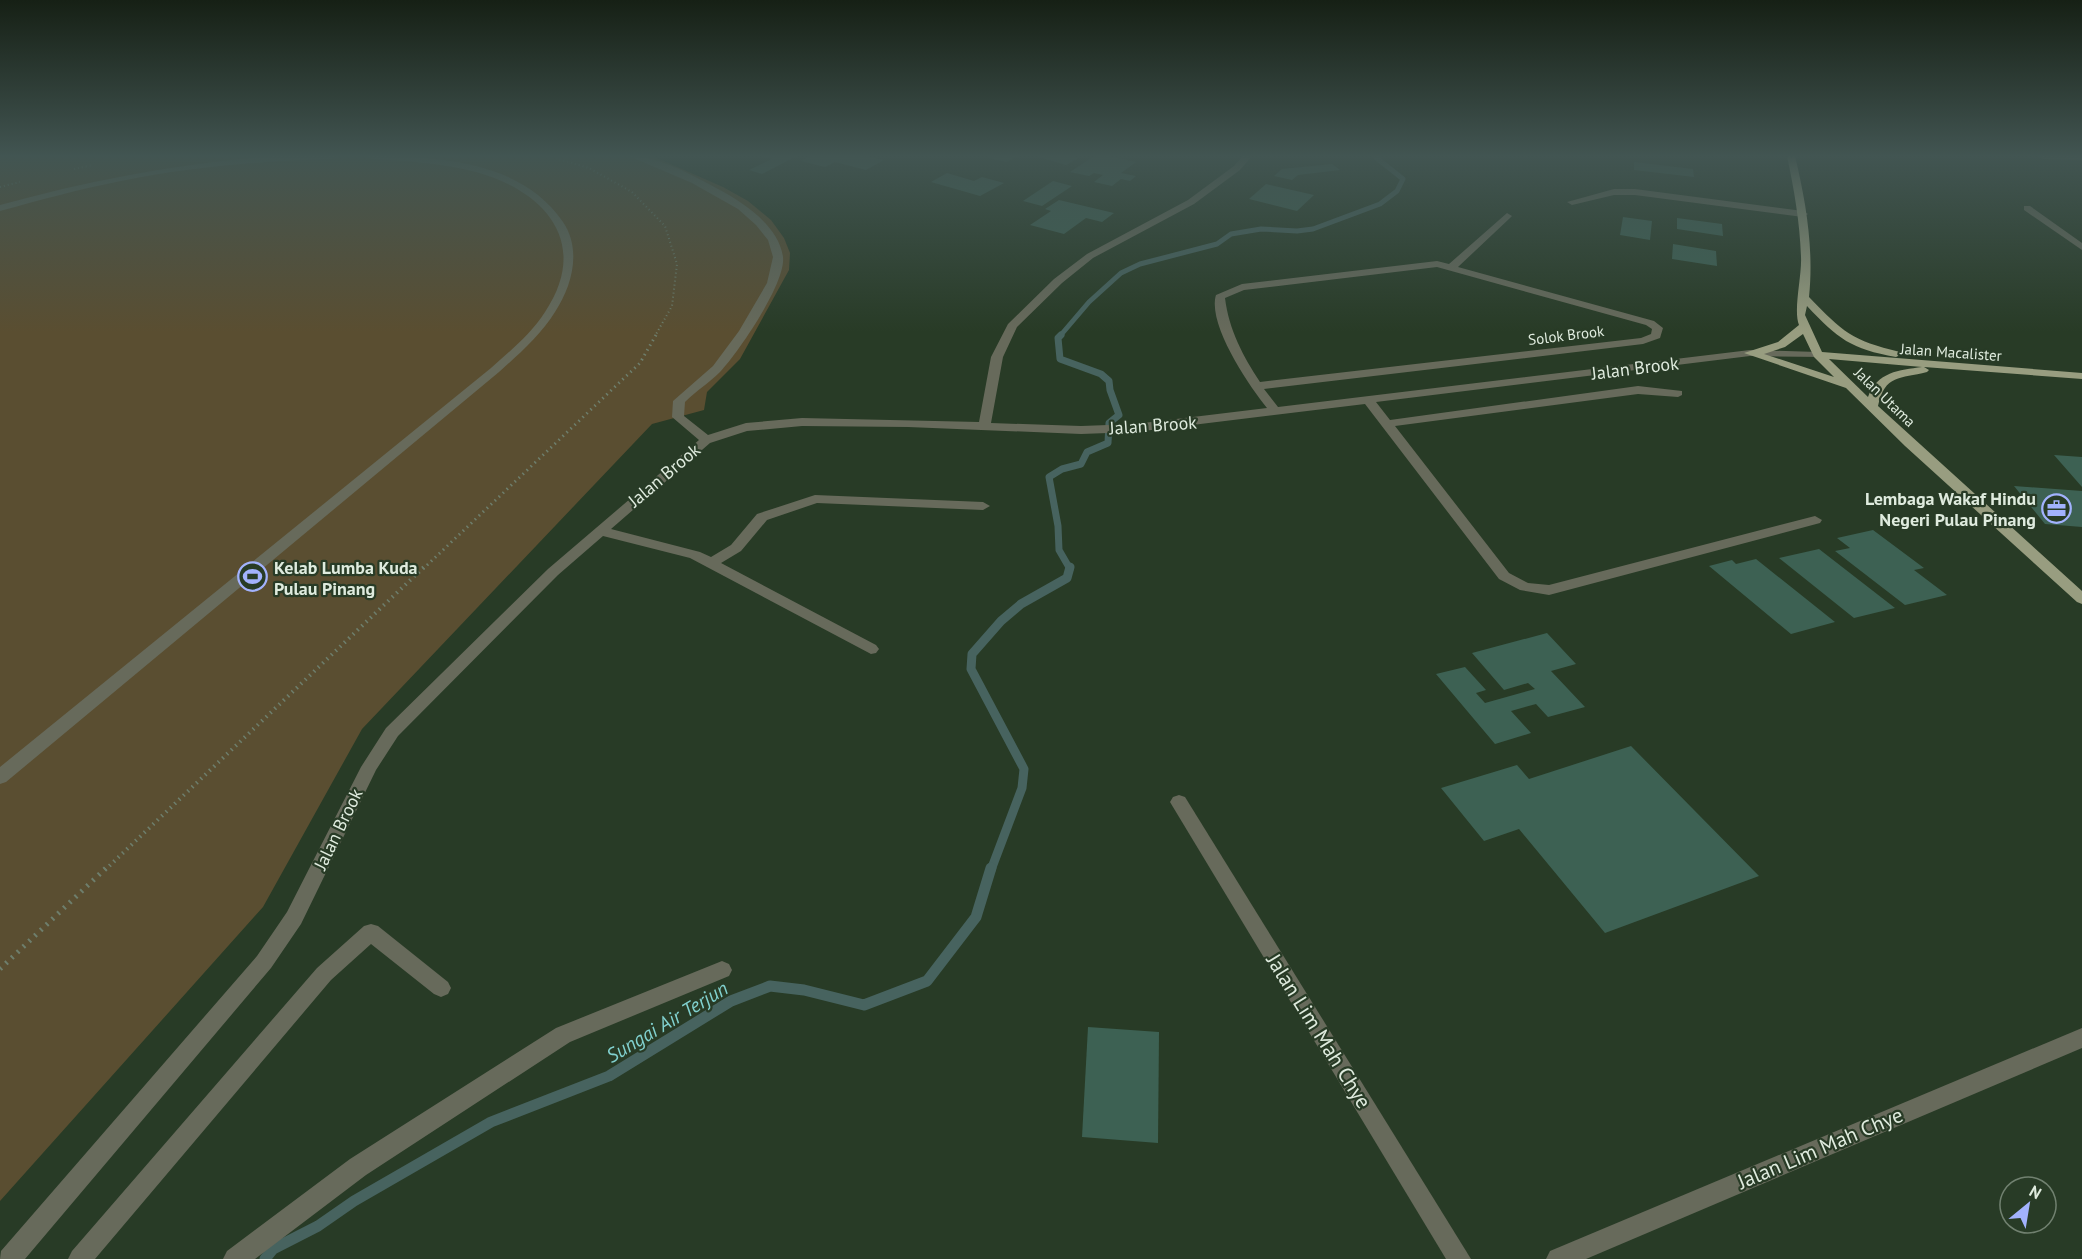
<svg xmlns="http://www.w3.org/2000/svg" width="2082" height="1259" viewBox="0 0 2082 1259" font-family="'PT Sans',sans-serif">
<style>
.green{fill:#5a4e31}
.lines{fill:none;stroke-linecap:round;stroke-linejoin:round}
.stream-far3{stroke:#47635f;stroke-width:5}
.stream-far2{stroke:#47635f;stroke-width:7}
.stream-far1{stroke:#47635f;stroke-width:9}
.stream{stroke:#47635f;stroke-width:11}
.building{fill:#3d6153}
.path-far3{stroke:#6e7e6c;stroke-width:2;stroke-dasharray:1 3;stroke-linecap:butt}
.path-far2{stroke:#6e7e6c;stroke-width:3;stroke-dasharray:1.5 4;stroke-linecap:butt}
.path-far1{stroke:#6e7e6c;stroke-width:4;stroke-dasharray:1.5 4.5;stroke-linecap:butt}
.path{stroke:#6e7e6c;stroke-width:5;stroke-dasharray:2 6;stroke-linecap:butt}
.minor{fill:#676a5b;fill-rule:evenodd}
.major{fill:#989d80;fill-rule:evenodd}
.labels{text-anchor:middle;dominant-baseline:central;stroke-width:4.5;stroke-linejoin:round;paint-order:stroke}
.far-street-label{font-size:15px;fill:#dfebde;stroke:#283b26}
.street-label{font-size:18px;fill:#dfebde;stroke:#283b26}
.poi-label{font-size:18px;font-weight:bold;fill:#dfebde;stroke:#283b26;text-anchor:end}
.water-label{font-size:20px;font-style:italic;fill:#81d1cf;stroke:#283b26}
.near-street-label{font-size:21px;fill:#dfebde;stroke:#283b26}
</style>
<rect width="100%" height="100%" fill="#283b26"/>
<!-- green -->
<path class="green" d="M0,156H652L723,187L748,201L771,220L784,238L790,253L789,270L740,359L707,392L704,410L652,424L362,729L263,907L0,1201Z"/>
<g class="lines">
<!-- stream-far3 -->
<path class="stream-far3" d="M1060,336L1089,302L1121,273L1140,264L1217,244L1231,234L1261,229L1297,231L1313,229L1380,204L1397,191L1403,179L1374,156"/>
<!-- stream-far2 -->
<path class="stream-far2" d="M1061,335L1058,338L1060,359L1101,374L1109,381L1110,390L1119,415L1109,423L1108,443L1087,452L1081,464L1062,469L1049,477L1058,526L1059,550L1070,569"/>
<!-- stream-far1 -->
<path class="stream-far1" d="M991,870L1022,788L1024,769L971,669L972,654L1001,621L1021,604L1067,578L1070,567"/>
<!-- stream -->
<path class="stream" d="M265,1259L273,1249L318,1226L354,1201L491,1122L609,1076L731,1001L770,986L804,990L864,1005L927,981L976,917L991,868"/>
</g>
<!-- building -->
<g class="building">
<path d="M764,156H797L762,174L749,170L772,159Z"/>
<path d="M810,156H867L884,160L866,170L835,162L825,167L801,161Z"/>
<path d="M990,156H1017L1007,162L988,158Z"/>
<path d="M1035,156H1072L1079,158L1066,165Z"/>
<path d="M1094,156H1109L1136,162L1121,173L1136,176L1130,181L1121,179L1112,186L1094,182L1103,175L1094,173L1089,176L1070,172Z"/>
<path d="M1634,162L1693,169L1694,177L1634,170Z"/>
<path d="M1332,164L1340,170L1298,175L1292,180L1274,176L1282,169Z"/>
<path d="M947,173L974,181L982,177L1004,183L980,196L931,182Z"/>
<path d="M1053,181L1072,186L1042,206L1023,201Z"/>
<path d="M1266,184L1314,195L1297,211L1249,199Z"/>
<path d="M1059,200L1114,213L1102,222L1086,218L1064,234L1030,225L1051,211L1045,209Z"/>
<path d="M1623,217L1652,221L1650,240L1620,235Z"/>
<path d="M1677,218L1722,224L1723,236L1677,229Z"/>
<path d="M1673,244L1716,251L1717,266L1672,259Z"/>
<path d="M2054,455L2082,457V487Z"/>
<path d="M2014,486L2082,491V527L2045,524Z"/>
<path d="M1873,530L1924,568L1914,570L1947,595L1905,605L1835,551L1850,548L1837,538Z"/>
<path d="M1819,549L1895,608L1854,618L1779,558Z"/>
<path d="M1756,559L1835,622L1791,634L1709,566L1732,560L1736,564Z"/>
<path d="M1547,633L1576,664L1551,671L1585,707L1548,717L1536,704L1511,711L1531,733L1495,744L1436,674L1465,667L1486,690L1476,693L1485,703L1535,689L1528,683L1504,690L1472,653Z"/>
<path d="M1631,746L1759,876L1605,933L1519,829L1484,841L1441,788L1517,765L1529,779Z"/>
<path d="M1088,1027L1159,1032L1158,1143L1082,1137Z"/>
</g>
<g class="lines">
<!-- path-far3 -->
<g class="path-far3">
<path d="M548,156L589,168L632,192L665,226L677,264L672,306L655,336"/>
<path d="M74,169L93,165"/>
<path d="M0,187L20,182"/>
</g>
<!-- path-far2 -->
<path class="path-far2" d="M423,569L640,363L656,335"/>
<!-- path-far1 -->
<path class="path-far1" d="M105,870L424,567"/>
<!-- path -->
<path class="path" d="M0,969L106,868"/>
<!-- minor -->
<g class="minor">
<path d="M273,156H335L331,159C260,161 190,167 121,181C80,189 40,200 0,211V205C90,180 180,163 273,156Z"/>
<path d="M368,156C436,156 521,160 563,222C582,250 572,286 555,312C540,336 519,354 499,372L6,782L0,784V767L491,368C510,351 531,334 545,312C591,243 545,191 476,172C442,163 407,161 372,159Z"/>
<path d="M629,156C659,156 692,175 718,189C743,202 779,226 783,257C786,283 738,353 720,372C709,383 696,391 685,402L684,416L708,435L746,423L802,418L979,422L991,357L1008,324L1054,279L1087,254L1188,200L1234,166L1243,156H1252L1240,170L1194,204L1093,258L1062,283L1017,327L1003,357L991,423L1081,426L1135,424L1267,408C1249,386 1207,324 1216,295L1242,284L1437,261L1449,264L1507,213L1512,216L1510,218L1458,267L1654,321L1663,328L1660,338L1643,344L1264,389L1278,407L1750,350L1818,352L1822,353V357L1750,356L1376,402L1390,420L1638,386L1682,391V395L1678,397L1638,394L1395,426L1509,573L1528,583L1549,585L1815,516L1822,520L1820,523L1549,595L1520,590L1499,579L1365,404L1135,432L1081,434L908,427L802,426L747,431L710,443L611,529L700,552L711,557L731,545L757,514L815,495L983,502L990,506L983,510L817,503L767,520L741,551L721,563L876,645L879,649L876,653L871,654L690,558L603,536L558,575L398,736L376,770L301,924L271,968L25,1259H0L1,1251L257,956L287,912L361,767L386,728L548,569L699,440L672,417L673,401L713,366L739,331L767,283L773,257L768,240L756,225L738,209L692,183ZM1437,267L1646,325L1652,329L1651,334L1641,338L1260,382C1243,356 1229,330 1225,298L1244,290Z"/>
<path d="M2039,156H2082V160L2043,159Z"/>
<path d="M1614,189H1635L1803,211L1808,214L1803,217L1635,195H1614L1572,205L1567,202Z"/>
<path d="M2024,206H2030L2082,243V250L2024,210Z"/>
<path d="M1179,795L1185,797L1471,1259H1446L1173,807L1170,802L1173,797Z"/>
<path d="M371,924L378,926L448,982L451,988L448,994L441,997L434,994L371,944L331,980L95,1259H68L72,1251L317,968L364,926Z"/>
<path d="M722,961L729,964L732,970L729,976L570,1042L366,1175L255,1259H223L227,1251L350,1159L556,1028Z"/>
<path d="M2082,1028V1048L1586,1259H1546L1550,1251Z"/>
</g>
<!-- major -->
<path class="major" d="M1787,156H1795C1806,202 1814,249 1809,297C1844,333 1851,340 1900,352L1902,354L1896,357C1851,349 1838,339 1807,306L1805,315L1822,352L2082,373V379L1924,367L1929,370L1927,372C1900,379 1885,374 1878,406L2082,591V604L2077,602L1905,446L1846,388L1744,353L1778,342L1799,325C1793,310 1802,276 1801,257C1800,223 1794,189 1787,156ZM1803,334L1814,357L1834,377L1764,354L1785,347ZM1829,359L1922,367C1899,370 1877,372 1868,397Z"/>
</g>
<!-- sky -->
<linearGradient id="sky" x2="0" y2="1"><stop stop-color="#162015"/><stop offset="0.47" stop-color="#425552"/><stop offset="1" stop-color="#425552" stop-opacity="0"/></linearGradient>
<rect width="2082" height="332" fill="url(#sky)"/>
<!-- icons -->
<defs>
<symbol id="office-ring" viewBox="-11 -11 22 22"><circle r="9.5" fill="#283b26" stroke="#a2b2fd" stroke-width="1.5"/><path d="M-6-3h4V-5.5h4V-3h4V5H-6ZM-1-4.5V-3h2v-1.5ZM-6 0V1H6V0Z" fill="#a2b2fd"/></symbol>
<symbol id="stadium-ring" viewBox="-11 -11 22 22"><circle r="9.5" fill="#283b26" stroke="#a2b2fd" stroke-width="1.5"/><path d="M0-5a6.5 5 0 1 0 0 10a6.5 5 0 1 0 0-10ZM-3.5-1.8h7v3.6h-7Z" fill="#a2b2fd"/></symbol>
</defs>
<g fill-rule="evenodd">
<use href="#office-ring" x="2040" y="492" width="33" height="33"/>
<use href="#stadium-ring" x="236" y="560" width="33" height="33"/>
</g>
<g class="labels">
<!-- far-street labels -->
<g class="far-street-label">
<text transform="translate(1566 335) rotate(-7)">Solok Brook</text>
<text transform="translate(1951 352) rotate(4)">Jalan Macalister</text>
<text transform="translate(1885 397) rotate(44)">Jalan Utama</text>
</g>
<!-- street labels -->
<g class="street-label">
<text transform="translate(1635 368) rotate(-7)">Jalan Brook</text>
<text transform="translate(1153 425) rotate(-4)">Jalan Brook</text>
<text transform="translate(664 475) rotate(-40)">Jalan Brook</text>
<text transform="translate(338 829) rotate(-64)">Jalan Brook</text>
</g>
<!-- poi labels -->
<g class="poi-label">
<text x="2036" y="498">Lembaga Wakaf Hindu<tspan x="2036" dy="21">Negeri Pulau Pinang</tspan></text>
<text x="274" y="567" text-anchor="start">Kelab Lumba Kuda<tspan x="274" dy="21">Pulau Pinang</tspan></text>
</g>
<!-- water labels -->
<g class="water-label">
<text transform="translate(667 1022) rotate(-31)">Sungai Air Terjun</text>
</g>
<!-- near-street labels -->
<g class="near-street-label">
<text transform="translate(1319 1031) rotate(58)">Jalan Lim Mah Chye</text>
<text transform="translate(1820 1148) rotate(-23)">Jalan Lim Mah Chye</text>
</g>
</g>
<!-- north arrow -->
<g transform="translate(2028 1205) rotate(30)"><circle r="28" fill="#283b26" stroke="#718170" stroke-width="1.5"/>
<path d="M0-4.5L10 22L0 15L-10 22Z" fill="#a2b2fd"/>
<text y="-9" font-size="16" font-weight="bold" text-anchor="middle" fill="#dfebde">N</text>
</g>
</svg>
